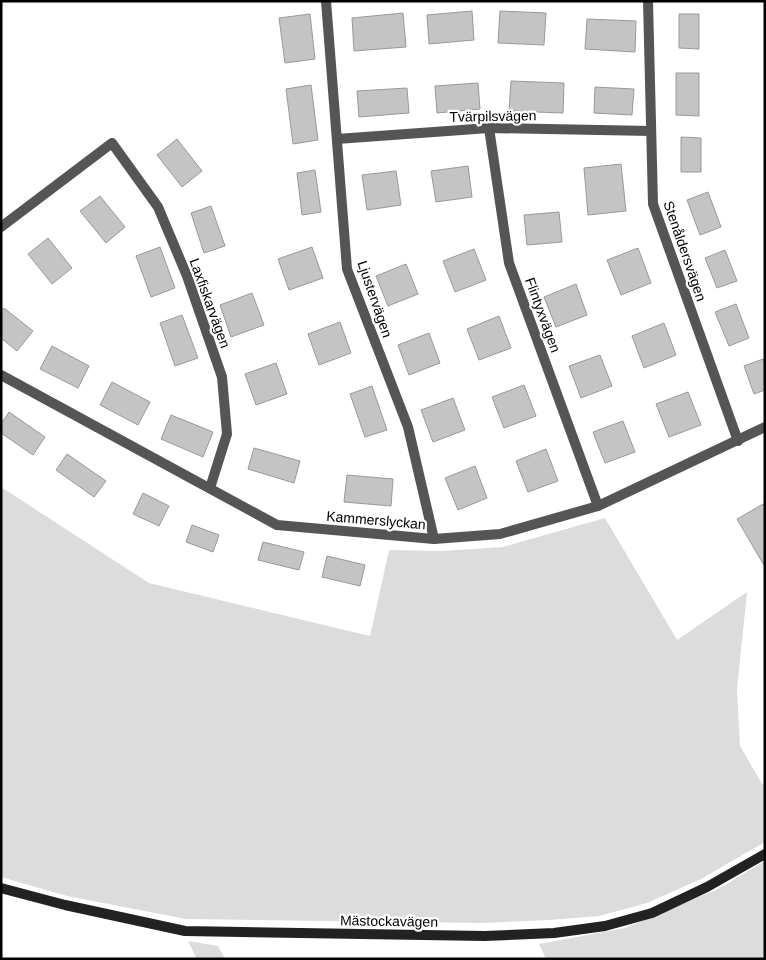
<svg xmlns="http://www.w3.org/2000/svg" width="766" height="960" viewBox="0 0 766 960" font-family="Helvetica,sans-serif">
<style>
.green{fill:#dcdcdc}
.building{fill:#c4c4c4;stroke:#999}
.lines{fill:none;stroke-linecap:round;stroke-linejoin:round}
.street{stroke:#555;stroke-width:10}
.secondary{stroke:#222;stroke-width:10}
.labels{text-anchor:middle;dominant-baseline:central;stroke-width:4.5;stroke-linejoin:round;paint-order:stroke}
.street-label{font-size:14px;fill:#000;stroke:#fff}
</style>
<rect width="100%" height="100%" fill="#fff"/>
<!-- green -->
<g class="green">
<path d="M1,487L149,583L370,636L389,550L441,551L503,547L605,518L677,640L747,592L737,689L740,746L762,784L765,783V842L701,879L647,903L599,916L550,920L482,923L186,919L67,896L1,877Z"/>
<path d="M765,861V959H546L539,944L625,928L718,889Z"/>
<path d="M188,941L218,946L225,959H197Z"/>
</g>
<!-- building -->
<g class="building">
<path d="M472,11L474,40L429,44L427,15Z"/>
<path d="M500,11L546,13L544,45L498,43Z"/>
<path d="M403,13L406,47L354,51L352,18Z"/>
<path d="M310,14L315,59L285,63L279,18Z"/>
<path d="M679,14H699V49L679,48Z"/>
<path d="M587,19L636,21L635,52L585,49Z"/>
<path d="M676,73H699V116L676,115Z"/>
<path d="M511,81L564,83L563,113L509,111Z"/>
<path d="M478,83L480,109L437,113L435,86Z"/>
<path d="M311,85L318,140L293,144L286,89Z"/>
<path d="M595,87L634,89L632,115L594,113Z"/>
<path d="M407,88L409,113L359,117L357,91Z"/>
<path d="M681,137L701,138V172H681Z"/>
<path d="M177,139L202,171L182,187L157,155Z"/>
<path d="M621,164L626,211L588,215L584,168Z"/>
<path d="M468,166L472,197L436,202L431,171Z"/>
<path d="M315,170L321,212L302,215L297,173Z"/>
<path d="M396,171L401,205L367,210L362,175Z"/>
<path d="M708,192L721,227L700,235L687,200Z"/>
<path d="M100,196L125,227L106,243L80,211Z"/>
<path d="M211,206L225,246L204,253L191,213Z"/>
<path d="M559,212L562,242L527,245L524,215Z"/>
<path d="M48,238L72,268L52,284L28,254Z"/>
<path d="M160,247L175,288L151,297L136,256Z"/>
<path d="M312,247L323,278L289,290L278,259Z"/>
<path d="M638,248L651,283L621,295L607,260Z"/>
<path d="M474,249L486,280L455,292L443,261Z"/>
<path d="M725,250L737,281L717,288L705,258Z"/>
<path d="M406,264L418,294L388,306L376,276Z"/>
<path d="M576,284L587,315L556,327L544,297Z"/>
<path d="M252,293L264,325L231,337L220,305Z"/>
<path d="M736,304L749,338L729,346L715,312Z"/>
<path d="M4,308L33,331L17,351L1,338V312Z"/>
<path d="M182,315L198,358L175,366L160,323Z"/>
<path d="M499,316L511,348L479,360L467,329Z"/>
<path d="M340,322L351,353L319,365L308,334Z"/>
<path d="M664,323L676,355L644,368L632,336Z"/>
<path d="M429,333L440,363L409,375L398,345Z"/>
<path d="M52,346L89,366L78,388L40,369Z"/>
<path d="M600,355L612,386L581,398L569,366Z"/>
<path d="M763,359L765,364V390L754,394L744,366Z"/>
<path d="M276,363L287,394L256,405L245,374Z"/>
<path d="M112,382L150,402L138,425L100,405Z"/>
<path d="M524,385L536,416L504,428L492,397Z"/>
<path d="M372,386L387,430L365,437L350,394Z"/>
<path d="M688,392L701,425L669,437L656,404Z"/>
<path d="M453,398L465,430L433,442L421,410Z"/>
<path d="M9,412L45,437L33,455L1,433V424Z"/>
<path d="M171,415L213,432L203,457L161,439Z"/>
<path d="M623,421L635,452L605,463L593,432Z"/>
<path d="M254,448L300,461L294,483L248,469Z"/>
<path d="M546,449L558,481L528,492L516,461Z"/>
<path d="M67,454L106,481L94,497L56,470Z"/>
<path d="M475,466L487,498L458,510L445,478Z"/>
<path d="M347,475L393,479L391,506L344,502Z"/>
<path d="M143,493L169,506L159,526L133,514Z"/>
<path d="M765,503V567L737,519Z"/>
<path d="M192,525L219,535L213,552L186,542Z"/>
<path d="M263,542L304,552L299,570L258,560Z"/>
<path d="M327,556L365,565L360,586L322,577Z"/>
</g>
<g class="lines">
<!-- street -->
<g class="street">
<path d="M326,1L347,269L408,427L434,539"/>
<path d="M648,1L653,204L738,441"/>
<path d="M489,128L509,263L598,506"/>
<path d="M337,139L489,128L651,131"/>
<path d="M1,227L112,143L158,207L187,276L222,377L227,434L210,488"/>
<path d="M1,375L277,525L434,539L500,534L598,506L765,427"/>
</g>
<!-- secondary -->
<path class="secondary" d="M1,888L65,905L185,931L485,936L554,933L605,926L652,913L707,887L765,854"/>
</g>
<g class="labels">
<!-- street labels -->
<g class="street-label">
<text transform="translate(493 116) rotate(-1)">Tvärpilsvägen</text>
<text transform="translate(685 251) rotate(71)">Stenåldersvägen</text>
<text transform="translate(375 299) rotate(71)">Ljustervägen</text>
<text transform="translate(210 303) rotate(70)">Laxfiskarvägen</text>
<text transform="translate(543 315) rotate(70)">Flintyxvägen</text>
<text transform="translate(376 520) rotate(5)">Kammerslyckan</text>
<text transform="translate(389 921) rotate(1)">Mästockavägen</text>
</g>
</g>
<!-- border -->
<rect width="766" height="960" fill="none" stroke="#000000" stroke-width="5"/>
</svg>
